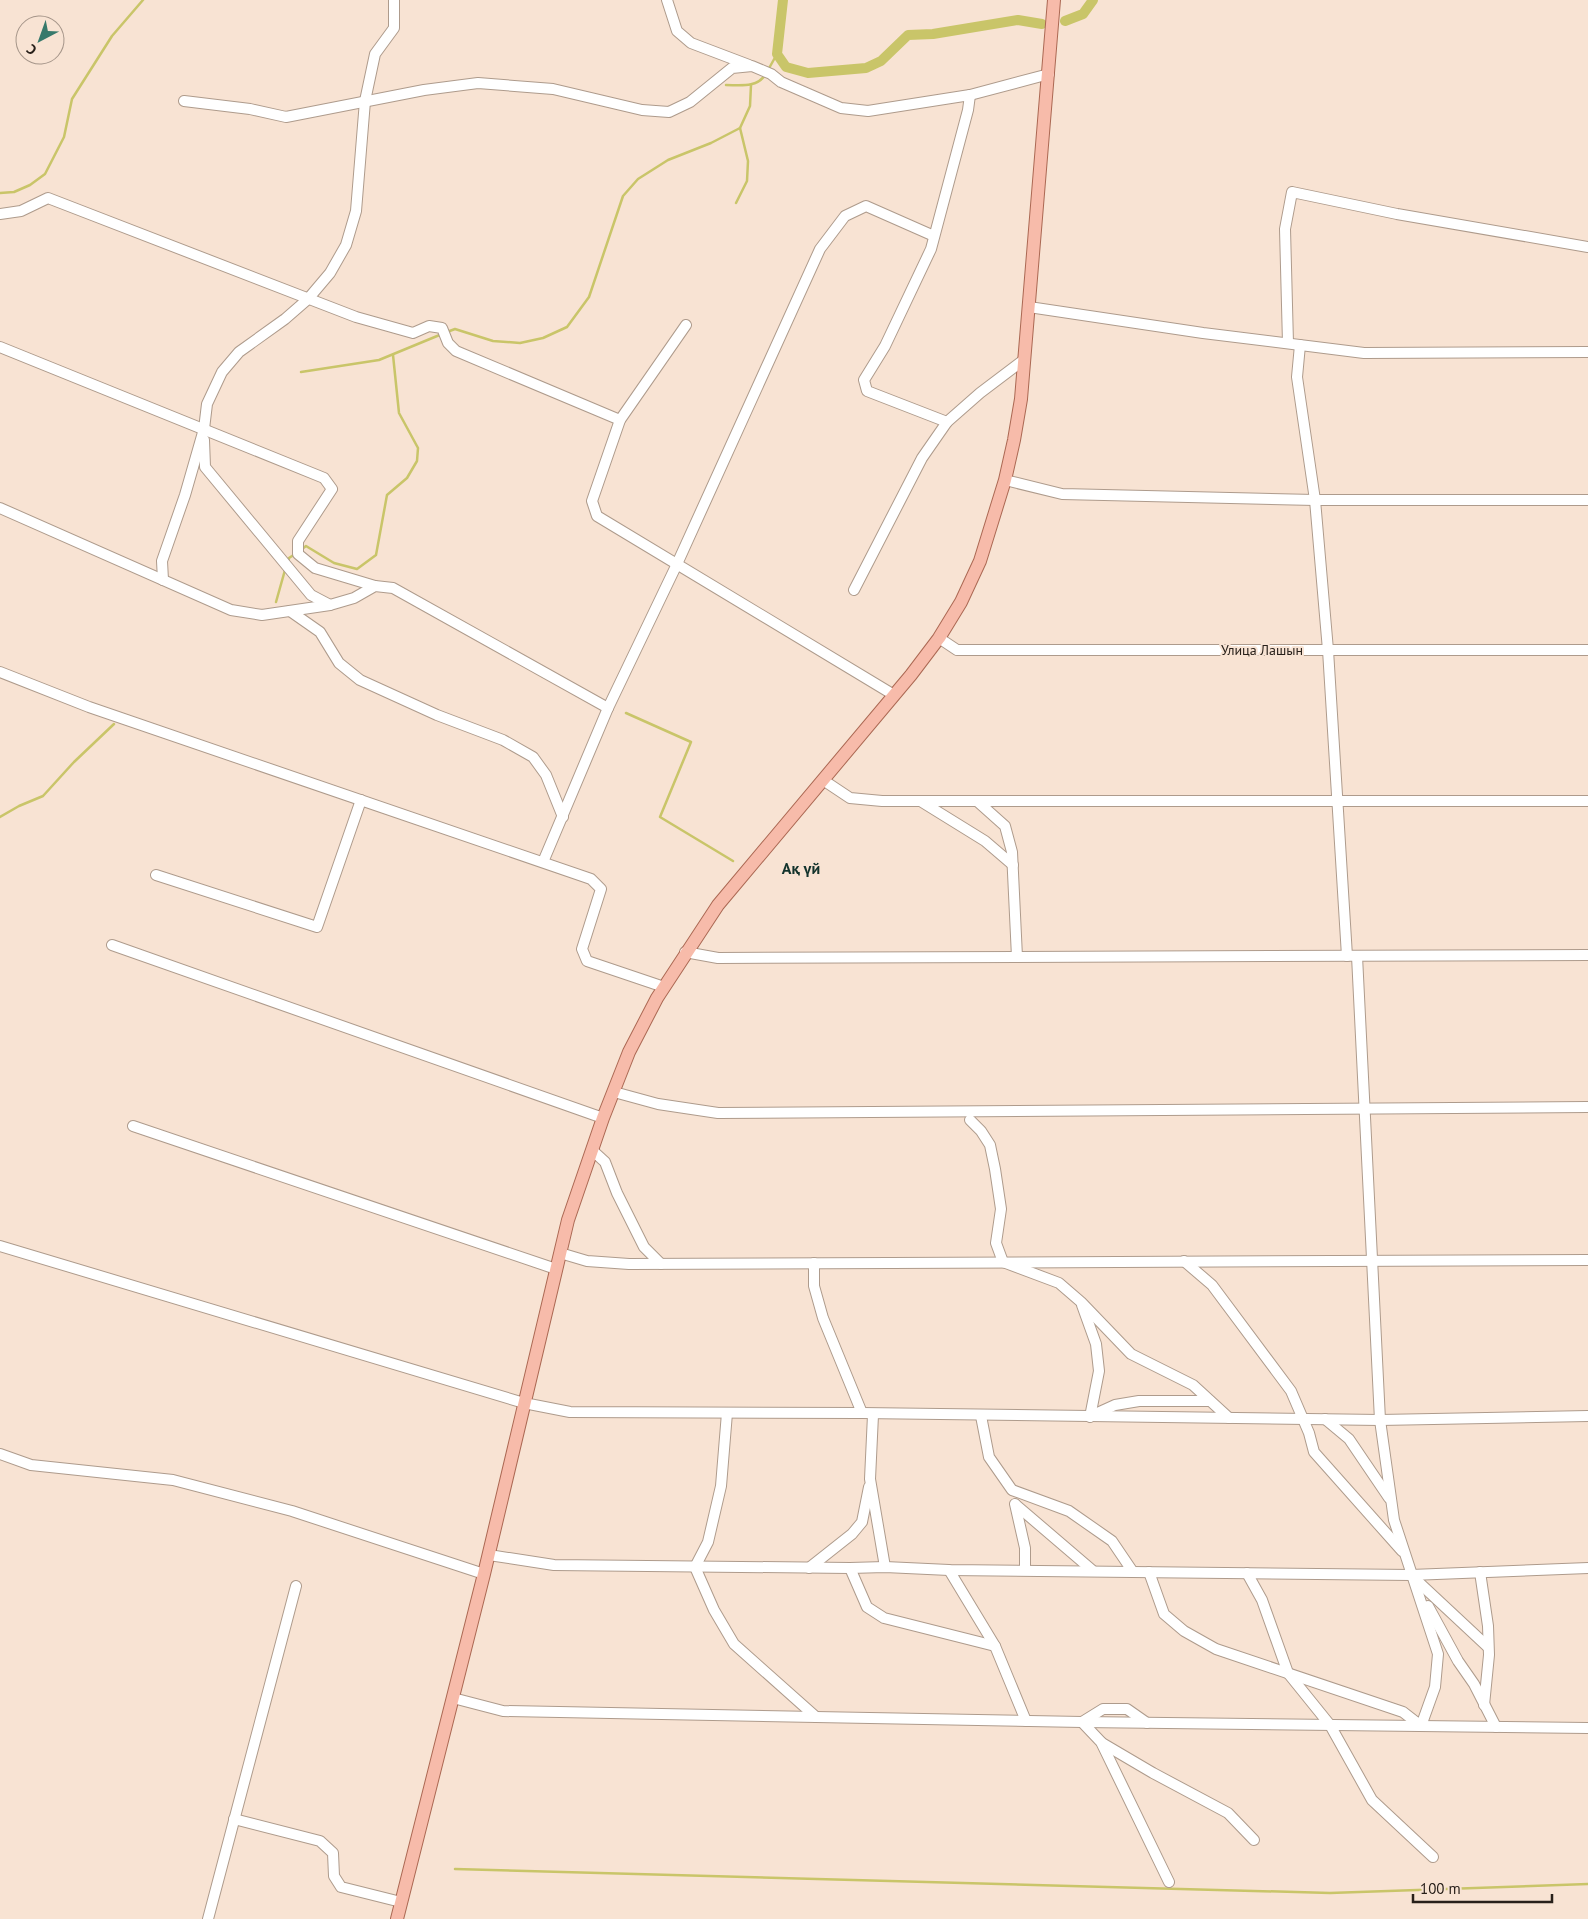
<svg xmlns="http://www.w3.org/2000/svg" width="1588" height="1919" viewBox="0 0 1588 1919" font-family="'PT Sans',sans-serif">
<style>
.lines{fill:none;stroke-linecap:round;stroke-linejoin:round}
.stream{stroke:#c9c569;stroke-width:2.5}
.canal{stroke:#c9c569;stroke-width:10}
.minor-casing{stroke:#ae9b8c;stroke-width:12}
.major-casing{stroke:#ab6853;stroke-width:14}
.minor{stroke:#fff;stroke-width:10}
.major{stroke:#f7bbaa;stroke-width:12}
.labels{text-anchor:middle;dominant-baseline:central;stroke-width:4;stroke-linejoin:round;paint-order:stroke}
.street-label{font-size:14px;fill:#28201a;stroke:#f8e3d3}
.quarter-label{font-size:16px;font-weight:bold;fill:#13332c;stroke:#f8e3d3}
</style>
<rect width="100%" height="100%" fill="#f8e3d3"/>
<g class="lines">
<!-- stream -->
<g class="stream">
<path d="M768,70L777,54"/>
<path d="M726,85C740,85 757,88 765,75"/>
<path d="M0,193L14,192L30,185L45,174L64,137L72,99L112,36L143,0"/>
<path d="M736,203L747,181L748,161L740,128"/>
<path d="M447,332L455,329L493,341L520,343L543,338L567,327L589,297L623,196L638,179L668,160L711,143L740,128L750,106L751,85"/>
<path d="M301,372L379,360L442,334"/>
<path d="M302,549L306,546L334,563L357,569L376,555L387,495L407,478L417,461L418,448L399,413L393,355"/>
<path d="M288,562L289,558L295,554"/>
<path d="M276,602L285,570"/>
<path d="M626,713L691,742L660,817L733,861"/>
<path d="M0,817L19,806L43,796L74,762L114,724"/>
<path d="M455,1869L1330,1893L1588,1884"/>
</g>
<!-- canal -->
<g class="canal">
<path d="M783,0L777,54L786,67L808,73L866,68L881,61L908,35L933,34L1018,20L1042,24"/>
<path d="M1065,21L1083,14L1093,0"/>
</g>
<defs>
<g id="minor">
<path d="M667,0L677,31L691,43L749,65"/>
<path d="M184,101L250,109L286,117L424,90L478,83L553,89L642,110L669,112L690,102L732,68L752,66L771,74L781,82L841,108L868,111L970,95L1049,74"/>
<path d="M0,214L21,211L48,198L356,317L413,333L429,326L442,328L448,343L456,351L620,420"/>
<path d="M1029,307L1203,333L1364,353L1588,352"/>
<path d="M686,325L620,420L592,501L597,516L894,695"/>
<path d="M1288,343L1285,229L1292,192L1397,214L1588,247"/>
<path d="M1300,345L1297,377L1315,500L1328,650L1347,956"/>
<path d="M0,347L324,478L332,489L298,541V554L315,568L375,586"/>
<path d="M947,422L867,391L864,380L885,346L931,249L968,110L970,95"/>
<path d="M204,440L205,467L311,595L330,605"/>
<path d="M1005,480L1062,494L1315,500H1588"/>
<path d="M0,508L231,610L262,615L330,605L354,598L375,586L393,588L608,708"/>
<path d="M163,580L162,561L185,495L204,429L207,404L222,372L239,352L285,319L308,299L330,273L346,245L356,211L365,101L375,54L394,28V0"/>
<path d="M854,590L922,458L947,422L980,393L1025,359"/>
<path d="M290,611L320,632L339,663L360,680L437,715L503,740L533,757L546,775L563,817"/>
<path d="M939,638L957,650H1588"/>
<path d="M0,672L89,707L591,879L601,889L582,949L587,961L664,987"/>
<path d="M823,780L850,798L882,801H1588"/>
<path d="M977,801L1005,826L1012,852L1017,957"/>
<path d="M922,802L985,841L1013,865"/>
<path d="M543,862L608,708L677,564L820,249L845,216L866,206L934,236"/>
<path d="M156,875L317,927L361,800"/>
<path d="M112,945L603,1118"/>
<path d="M685,952L718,958L1588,955"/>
<path d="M614,1092L658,1104L718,1113L1588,1107"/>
<path d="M970,1120L981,1131L990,1145L995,1169L1001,1209L996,1243L1003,1262L1059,1283L1081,1302L1131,1354L1193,1385L1229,1418"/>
<path d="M133,1126L556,1269"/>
<path d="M593,1151L605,1162L617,1193L644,1247L661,1264"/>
<path d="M0,1246L524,1403L570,1412L862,1413L1380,1420L1588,1416"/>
<path d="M560,1253L587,1261L629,1264L1588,1260"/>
<path d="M1184,1261L1212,1285L1291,1391L1309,1433L1314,1452L1402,1551"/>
<path d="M814,1263V1286L823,1318L862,1413"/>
<path d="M1082,1305L1096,1344L1099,1371L1090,1417"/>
<path d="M727,1413L721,1486L708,1542L695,1567L714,1610L734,1644L816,1717"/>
<path d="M873,1415L870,1479L885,1567"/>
<path d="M1093,1415L1115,1405L1139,1401H1210"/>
<path d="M981,1416L989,1457L1012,1490L1069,1511L1112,1541L1133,1572"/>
<path d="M1325,1419L1349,1439L1389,1498"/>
<path d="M0,1454L31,1465L173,1480L292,1511L484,1574"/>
<path d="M1015,1504L1025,1548V1570"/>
<path d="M1016,1505L1092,1570"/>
<path d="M489,1555L554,1565L850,1568L885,1567L949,1570L1411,1575L1588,1568"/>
<path d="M809,1568L852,1534L862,1522L869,1487"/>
<path d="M850,1568L867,1607L884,1618L995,1646"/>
<path d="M949,1570L995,1646L1026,1721"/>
<path d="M1149,1572L1164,1614L1184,1631L1216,1649L1403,1712L1421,1726L1435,1687L1438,1654L1394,1520L1380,1420L1357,956"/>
<path d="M1480,1572L1488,1626L1489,1655L1484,1705"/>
<path d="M1247,1573L1262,1600L1288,1673L1330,1725L1372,1800L1433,1857"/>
<path d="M1413,1577L1488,1647"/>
<path d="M1428,1606L1458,1661L1474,1684L1496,1727"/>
<path d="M453,1698L503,1711L1082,1722L1588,1728"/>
<path d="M1147,1723L1127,1709H1103L1082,1722L1101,1742L1169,1882"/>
<path d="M1102,1743L1153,1773L1228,1813L1254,1840"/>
<path d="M234,1819L320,1841L333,1853L334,1876L341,1887L401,1902"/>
<path d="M208,1919L296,1586"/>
</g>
<path id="major" d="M397,1919L484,1574L568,1220L603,1118L629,1052L657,998L718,905L911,675L939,638L961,602L980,561L1005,480L1014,440L1021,399L1054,0"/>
</defs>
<!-- minor casing -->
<use href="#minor" class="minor-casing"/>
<!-- major casing -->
<use href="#major" class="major-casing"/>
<!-- minor -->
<use href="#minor" class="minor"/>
<!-- major -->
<use href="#major" class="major"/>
</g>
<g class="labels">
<!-- street labels -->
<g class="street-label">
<text x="1262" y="650">Улица Лашын</text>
</g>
<!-- quarter labels -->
<g class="quarter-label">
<text x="801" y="868">Ақ үй</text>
</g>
</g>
<!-- north arrow -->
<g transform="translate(40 40) rotate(221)"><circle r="24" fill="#f8e3d3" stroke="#a59589"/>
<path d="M0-4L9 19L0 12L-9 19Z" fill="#37796b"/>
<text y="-8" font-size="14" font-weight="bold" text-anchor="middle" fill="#28201a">С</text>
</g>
<!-- scale -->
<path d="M1413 1894v8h139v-8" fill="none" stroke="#28201a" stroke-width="2.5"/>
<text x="1420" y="1894" font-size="15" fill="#28201a" stroke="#f8e3d3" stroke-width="4" paint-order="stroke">100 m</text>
</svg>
